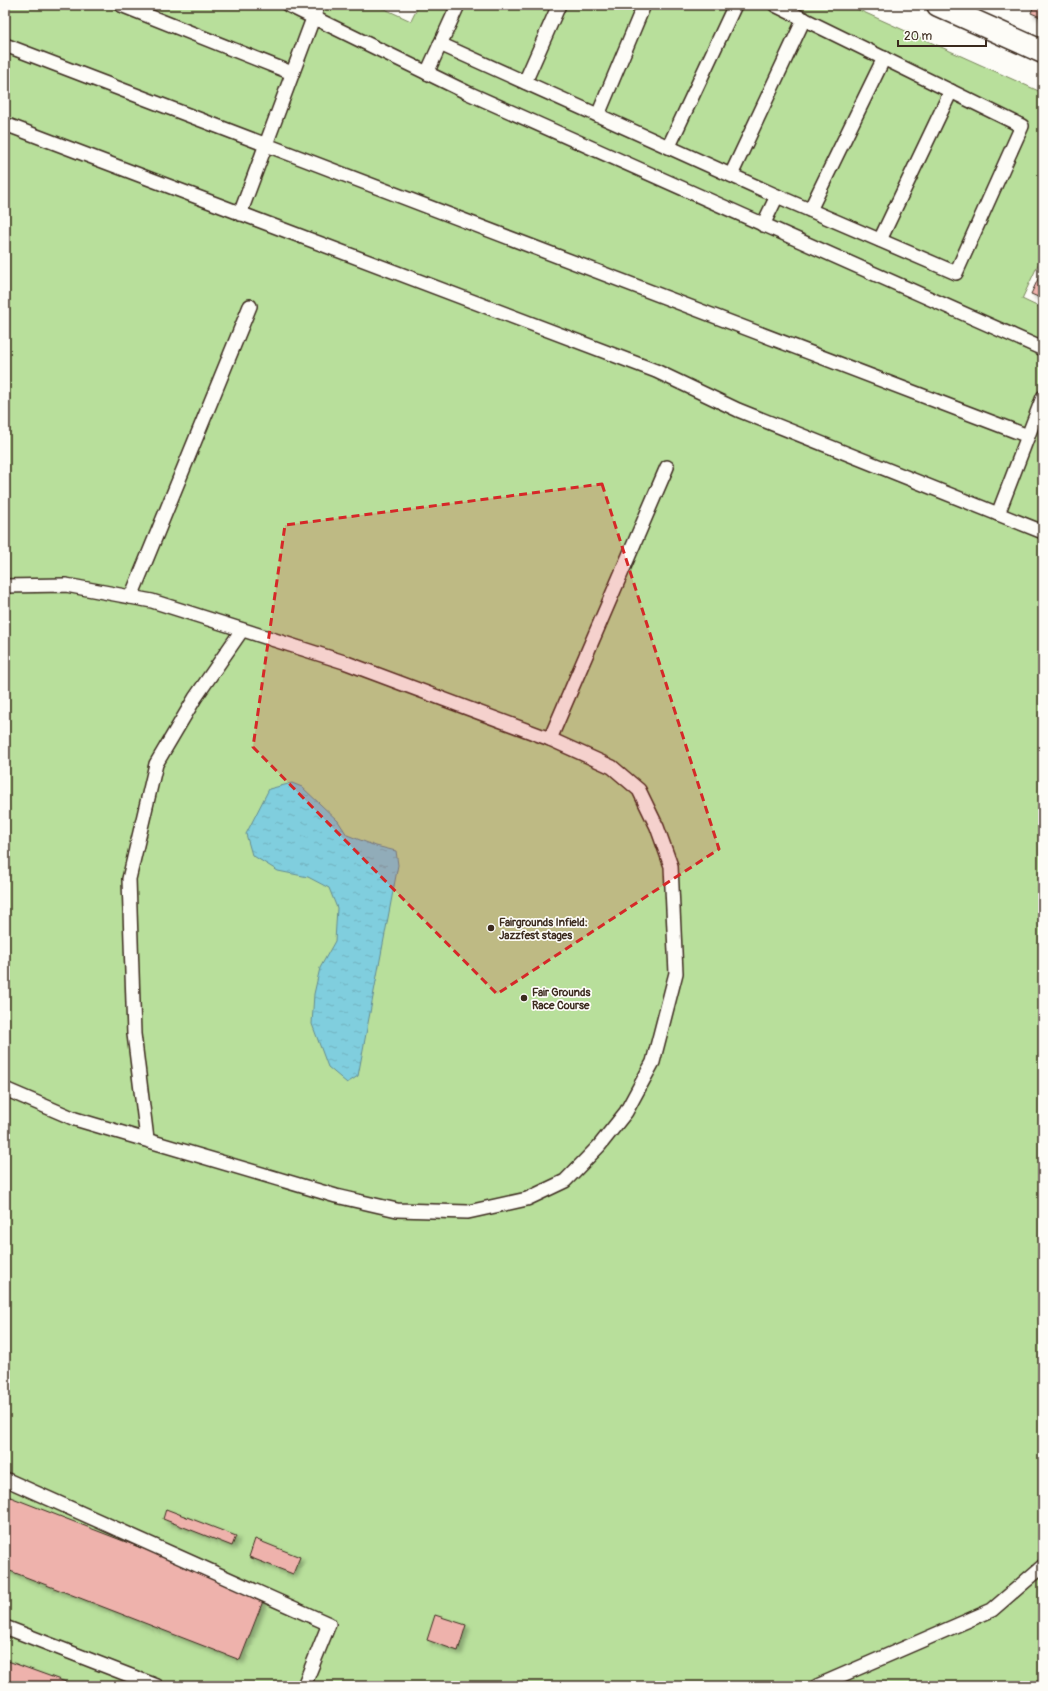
<svg xmlns="http://www.w3.org/2000/svg" width="1048" height="1691" viewBox="0 0 1048 1691" font-family="Pangolin,sans-serif">
<style>
.green{fill:#b8df9b;stroke:#7a845c}
.water{fill:url(#water-ripples);stroke:#648c91}
.building{fill:#eeb2ac;stroke:#3b2a1e;filter:url(#shadow)}
.lines{fill:none;stroke-linecap:round;stroke-linejoin:round}
.lane-casing{stroke:#3b2a1e;stroke-width:16}
.street-casing{stroke:#3b2a1e;stroke-width:25}
.lane{stroke:#fdfcf7;stroke-width:13}
.street{stroke:#fdfcf7;stroke-width:22}
.marked{fill:#d62828;fill-opacity:0.2;stroke:#d62828;stroke-width:3;stroke-dasharray:8 5;stroke-linejoin:round}
.poi-dot{fill:#3b2a1e;stroke:#fdfcf7;stroke-width:1.5}
.labels{text-anchor:middle;dominant-baseline:central;stroke-width:3.5;stroke-linejoin:round;paint-order:stroke}
.poi-label{font-size:11px;font-weight:bold;fill:#3b2a1e;stroke:#fdfcf7;text-anchor:start}
</style>
<defs>
<pattern id="water-ripples" width="26" height="14" patternUnits="userSpaceOnUse"><rect width="26" height="14" fill="#80cede"/><path d="M2 4q2-2 4 0t4 0M15 11q2-2 4 0t4 0" fill="none" stroke="#70b1be"/></pattern>
<filter id="shadow"><feDropShadow dx="3.5" dy="3.5" stdDeviation="2" flood-color="#0004"/></filter>
</defs>
<rect width="100%" height="100%" fill="#fdfcf7"/>
<filter id="ink" filterUnits="userSpaceOnUse"><feTurbulence type="fractalNoise" baseFrequency=".025" numOctaves="2"/><feDisplacementMap in="SourceGraphic" scale="8" xChannelSelector="R" yChannelSelector="G"/><feConvolveMatrix kernelMatrix="1 2 1 2 8 2 1 2 1" color-interpolation-filters="sRGB"/></filter>
<g filter="url(#ink)">
<!-- green -->
<path class="green" d="M5,5H376L411,21L419,5H848L1043,93V254L1022,299L1043,309V1686H5Z"/>
<!-- water -->
<path class="water" d="M292,783L302,787L338,821L347,835L376,846L396,851L398,865L358,1076L347,1083L328,1067L312,1024L314,994L320,968L335,941L337,908L329,888L308,877L278,871L252,855L246,834L269,789Z"/>
<!-- building -->
<g class="building">
<path d="M1034,5H1043V18L1031,13Z"/>
<path d="M1039,277L1043,279V299L1031,294Z"/>
<path d="M5,1495L265,1596L240,1660L5,1569Z"/>
<path d="M166,1509L236,1536L232,1546L163,1519Z"/>
<path d="M255,1539L300,1557L293,1574L249,1557Z"/>
<path d="M435,1615L466,1625L458,1651L427,1640Z"/>
<path d="M5,1660L77,1686H5Z"/>
</g>
<g class="lines">
<defs>
<g id="lane">
<path d="M121,5L292,73"/>
<path d="M288,5L466,92L1043,349"/>
<path d="M440,44L777,196"/>
<path d="M5,45L1028,436"/>
<path d="M427,73L458,5"/>
<path d="M525,82L559,5"/>
<path d="M598,115L644,5"/>
<path d="M5,124L656,371L738,410L1043,532"/>
<path d="M669,146L735,5"/>
<path d="M731,175L804,19"/>
<path d="M810,210L884,58"/>
<path d="M240,214L318,5"/>
<path d="M763,225L777,196L956,273L1022,126L775,5"/>
<path d="M880,240L951,91"/>
<path d="M998,514L1043,397"/>
<path d="M5,586L66,585L152,601L344,662L550,739L612,767L639,790L657,827L671,866L676,973L653,1062L626,1112L599,1146L565,1181L527,1199L468,1212L397,1210L336,1196L75,1119L5,1089"/>
<path d="M131,597L250,306"/>
<path d="M550,739L667,467"/>
<path d="M147,1139L134,1034L129,879L156,764L195,698L242,630"/>
<path d="M5,1479L329,1624L304,1686"/>
<path d="M5,1627L157,1686"/>
<path d="M817,1686L992,1610L1043,1566"/>
</g>
<path id="street" d="M938,5L1043,52"/>
</defs>
<!-- lane casing -->
<use href="#lane" class="lane-casing"/>
<!-- street casing -->
<use href="#street" class="street-casing"/>
<!-- lane -->
<use href="#lane" class="lane"/>
<!-- street -->
<use href="#street" class="street"/>
</g>
</g>
<!-- marked area -->
<path class="marked" d="M602,484L719,849L497,994L253,747L285,525Z"/>
<!-- markers -->
<g class="poi-dot">
<circle cx="491" cy="928" r="4"/>
<circle cx="524" cy="998" r="4"/>
</g>
<g class="labels">
<!-- poi labels -->
<g class="poi-label">
<text x="499" y="922">Fairgrounds Infield:<tspan x="499" dy="13">Jazzfest stages</tspan></text>
<text x="532" y="992">Fair Grounds<tspan x="532" dy="13">Race Course</tspan></text>
</g>
</g>
<!-- margin -->
<rect width="1048" height="1691" fill="none" stroke="#fdfcf7" stroke-width="20"/>
<rect x="10" y="10" width="1028" height="1671" fill="none" stroke="#3b2a1e" stroke-width="1.5" filter="url(#ink)"/>
<!-- scale -->
<path d="M898 40v6h88v-6" fill="none" stroke="#3b2a1e" stroke-width="2"/>
<text x="904" y="40" font-size="12" fill="#3b2a1e" stroke="#fdfcf7" stroke-width="3" paint-order="stroke">20 m</text>
</svg>
